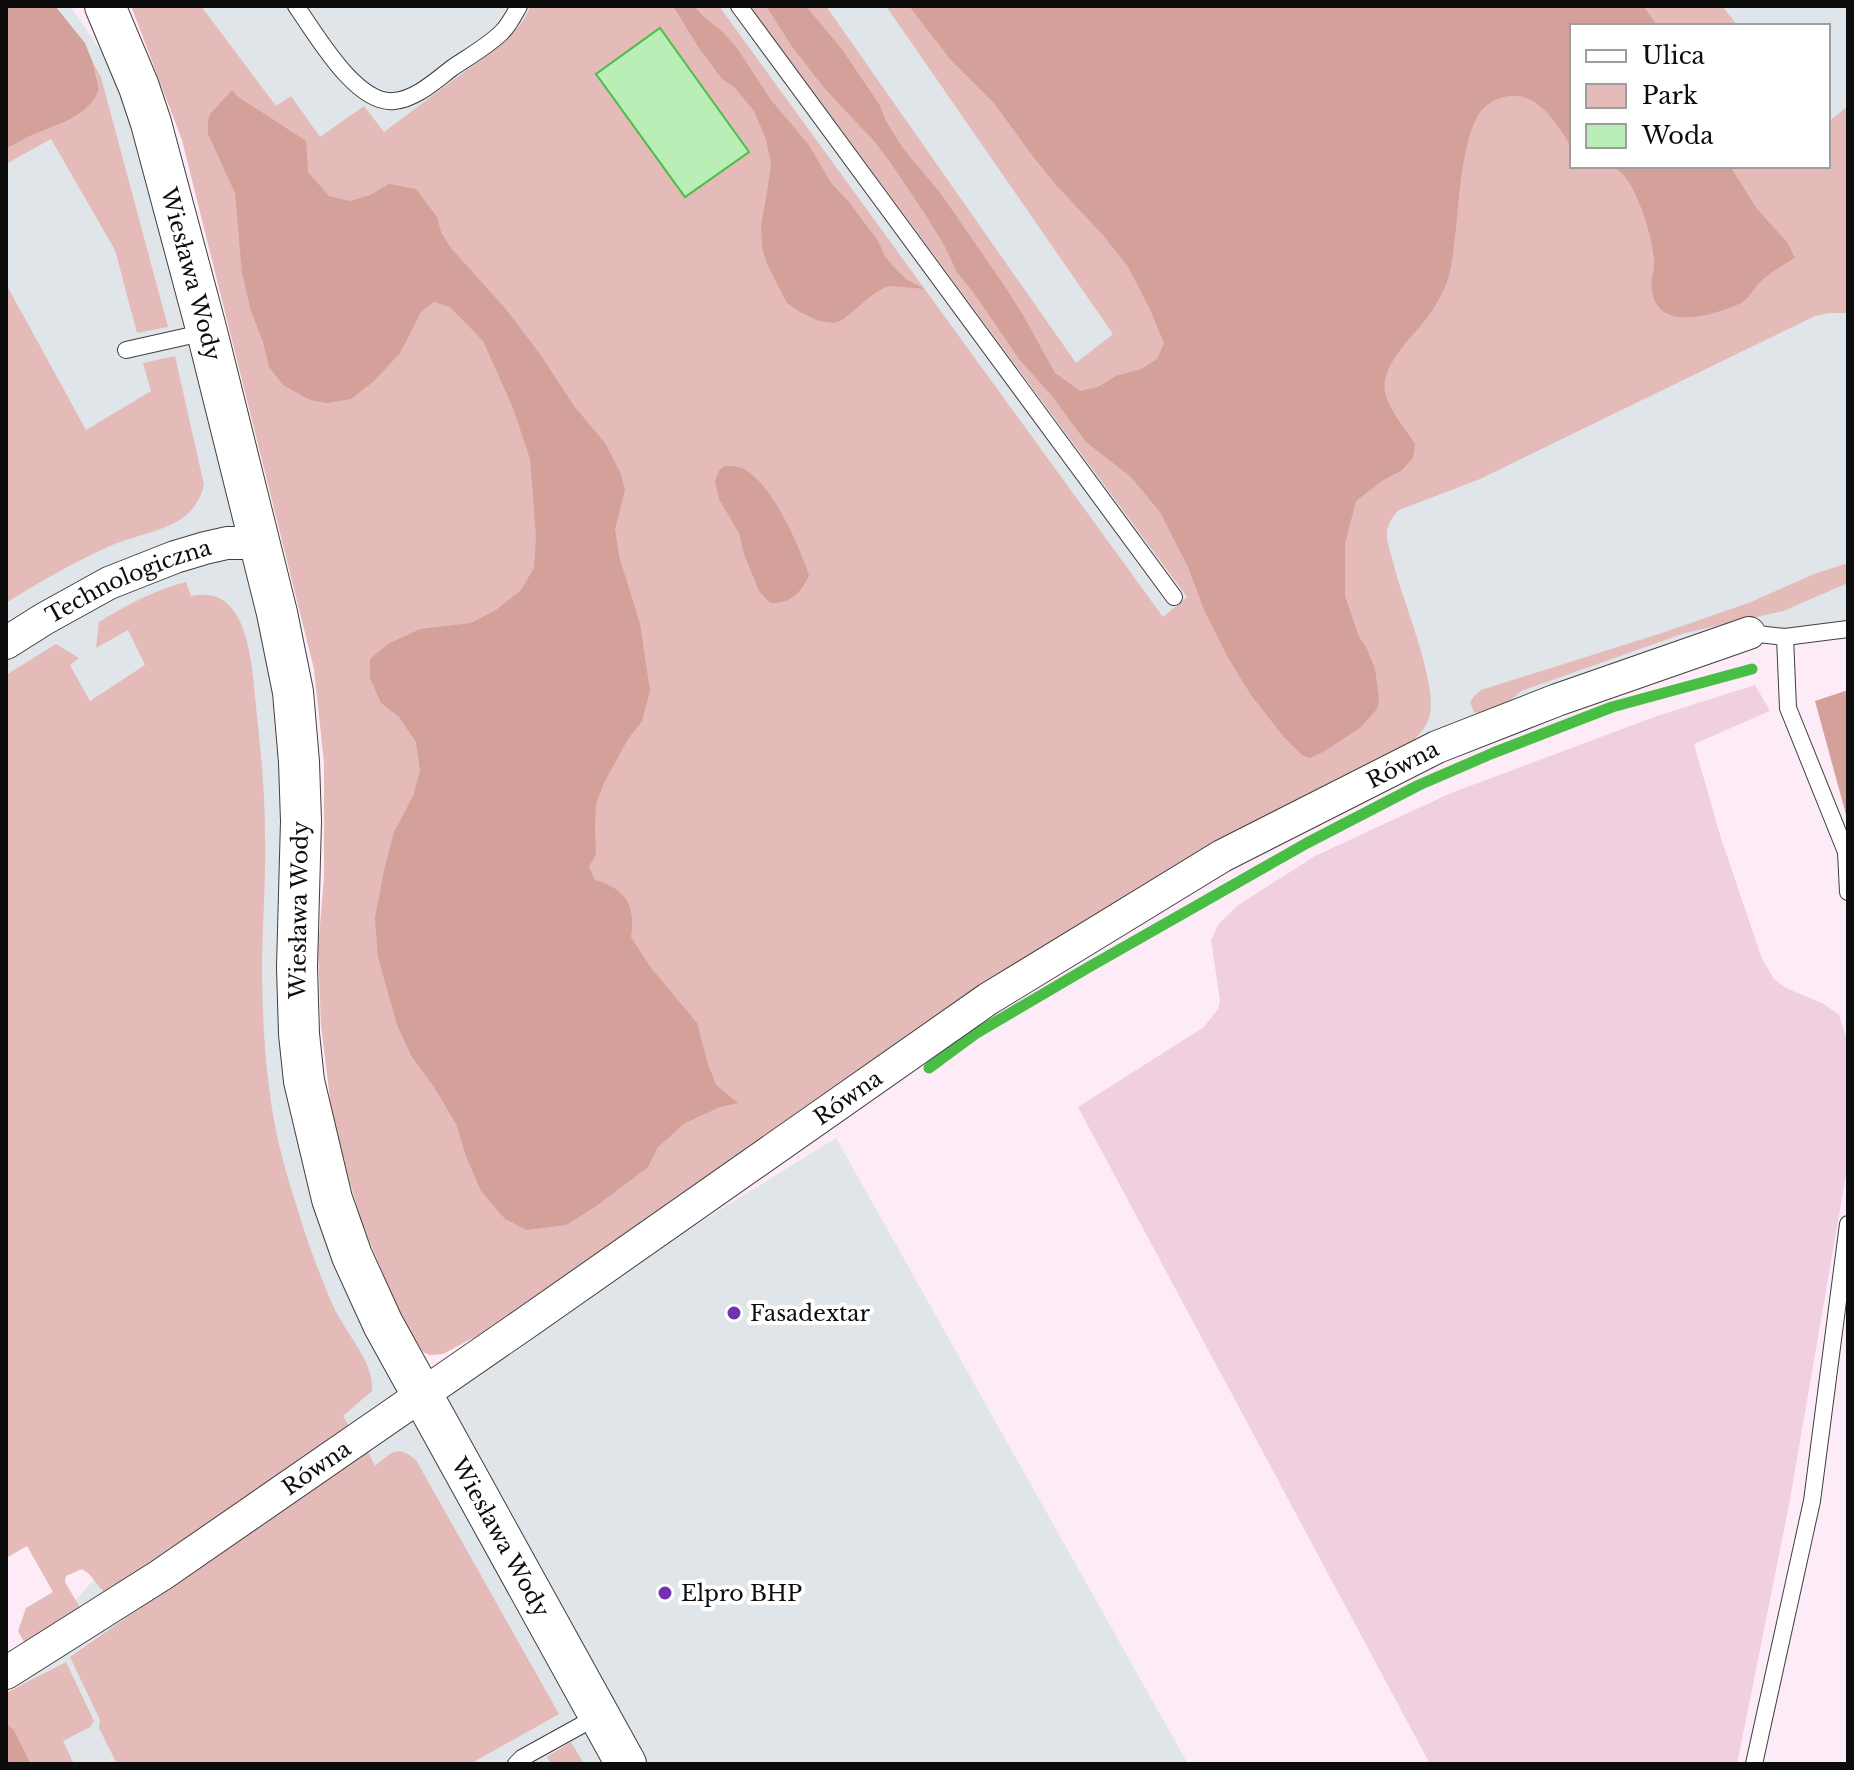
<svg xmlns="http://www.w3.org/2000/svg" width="1854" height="1770" viewBox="0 0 1854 1770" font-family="'Libre Baskerville',serif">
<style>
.industrial{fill:#e0e5ea;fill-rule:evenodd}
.farmland{fill:#f0cfe0}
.green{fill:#e4bbb9}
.forest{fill:#d3a19a}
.water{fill:#b9efb6;stroke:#48bf44;stroke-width:2}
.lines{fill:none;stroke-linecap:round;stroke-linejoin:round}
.stream{stroke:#48bf44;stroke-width:11}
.service-casing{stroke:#3f3f3f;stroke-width:18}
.minor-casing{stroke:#3f3f3f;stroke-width:34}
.tertiary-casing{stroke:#3f3f3f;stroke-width:42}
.service{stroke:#fff;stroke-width:16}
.minor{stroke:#fff;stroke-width:32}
.tertiary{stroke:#fff;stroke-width:40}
.poi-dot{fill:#7232ad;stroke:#fff;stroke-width:3}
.labels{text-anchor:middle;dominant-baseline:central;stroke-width:8;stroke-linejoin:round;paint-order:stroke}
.street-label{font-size:22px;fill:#0c0c0c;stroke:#fff}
.poi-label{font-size:22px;fill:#0c0c0c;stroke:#fff;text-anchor:start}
</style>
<rect width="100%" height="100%" fill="#fdecf7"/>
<!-- industrial -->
<g class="industrial">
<path d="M6,6H70L151,123L277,613L299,1034L367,1289L422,1394L836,1138L1188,1764H56L11,1670L114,1558L6,897Z"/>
<path d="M174,6H1848V624L1749,633L1557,700L1143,904L345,166L237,96ZM1572,26H1828V166H1572Z"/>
</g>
<!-- farmland -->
<path class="farmland" d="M1755,685L1770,711L1694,744L1720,835L1762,959L1774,979L1786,988L1824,1004L1839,1015L1848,1043V1163L1789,1505L1737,1764H1430L1078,1107L1204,1027L1218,1009L1220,1000L1211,940L1218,925L1237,906L1315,856L1451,793L1657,716Z"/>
<!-- green -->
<g class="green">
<path d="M131,6H201L276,106L291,96L320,137L364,106L384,132L500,45C512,34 525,23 530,6H719L1163,617L1187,597L750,6H826L1076,363L1113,334L886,6H1722L1738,26H1572V166H1828V122L1848,106V313H1829L1815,316L1480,479L1399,510C1393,516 1388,523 1387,532C1386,541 1391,553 1393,562C1402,599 1437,681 1430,714C1428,725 1421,732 1414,740L852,1077L682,1193L489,1332L471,1339L443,1354L430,1355L423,1352L410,1333L387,1283L364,1228L349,1180L331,1107L321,1026L318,949L324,877V763L314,669L182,140Z"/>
<path d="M93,63L101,77L106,96L168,327L137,333L115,250L51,139L6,164V149L30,136L67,121L82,112L99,88Z"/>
<path d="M6,284L86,430L151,391L143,363L175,356L204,485C201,497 195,508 185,516C167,531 132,536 110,546C74,562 39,582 6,603Z"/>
<path d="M1848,563V583L1783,611L1685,633L1521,691C1508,703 1492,717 1474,712L1470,702L1475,695L1481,690L1662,633L1751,602L1814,574Z"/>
<path d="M186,582L191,596C208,593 222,595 233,610C249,630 253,672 255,697C260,743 265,789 265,836C266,876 263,917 262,957C262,1019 265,1083 279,1144C284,1167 292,1191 299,1214C309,1246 321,1279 335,1310C347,1334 375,1364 372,1391L343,1416L350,1428L107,1596L89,1574L82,1569L66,1576L65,1582L85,1616L29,1651L18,1631L26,1608L53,1592L27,1546L6,1558V675L56,644L79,658L70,665L90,701L145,665L128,630L96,648L99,622C126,605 155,590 186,582Z"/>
<path d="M367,1450L375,1466C392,1452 397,1444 416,1460L559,1714L470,1764H117L99,1728L100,1720L70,1657Z"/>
<path d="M66,1662L94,1721L90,1727L63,1741L74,1764H31L14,1730L6,1723V1693Z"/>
<path d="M571,1742L584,1764H551L547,1757Z"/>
</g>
<!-- forest -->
<g class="forest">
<path d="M6,6H55L85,43L93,63L99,89L94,100L82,112L67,121L30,136L6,149Z"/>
<path d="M673,6H694L704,17L723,32L737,48L771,100L809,145L831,183L849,202L878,241L885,256L892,265L907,280L925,289L892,286L886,287L875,293L842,320L834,323L819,321L800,312L787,303L767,264L762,248L761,224L766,199L771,164L766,139L754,111L734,87L722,79L699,48Z"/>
<path d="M766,6H806L841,48L879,104L886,121L902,147L941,194L1006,288L1023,315L1055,373L1080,391L1098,387L1116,376L1141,369L1157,359L1164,343L1149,307L1127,265L1102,234L1056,185L1031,154L994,103L950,59L909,6H1643L1658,26H1572V148C1558,126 1540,93 1510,96C1496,97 1482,106 1476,119C1460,151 1459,209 1454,246C1452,260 1451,274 1445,287C1439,300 1431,314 1422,324C1408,341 1390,358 1385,380C1380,400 1404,426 1415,444L1413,458L1402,470L1382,481L1356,501L1345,544V596L1359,637L1367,649L1375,669L1379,699L1377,709L1360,728L1323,752L1310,758L1302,755L1283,736L1251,695L1227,656L1204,610L1188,567L1160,512L1131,477L1086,442L1052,396L1019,359L976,296L957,272L944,245L925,214L890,162L874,141L825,89L793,48Z"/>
<path d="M232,90L237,96L306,141L308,172L329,196L350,201L370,195L389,184L416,189L437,217L441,232L450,247L505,308L540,354L574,406L605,443L621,474L625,490L615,529L619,556L640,624L650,691L642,721L628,739L604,783L596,804L595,829L596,854L589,867L595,880C626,889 636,906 631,937L651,968L697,1023L708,1064L716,1085L738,1103L720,1107L685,1123L658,1147L648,1167L595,1207L566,1225L527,1230L505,1219L481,1191L466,1156L456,1124L434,1087L412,1057L397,1025L378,957L375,918L384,870L394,832L413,796L420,771L416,742L399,717L381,703L370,678V659L388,644L420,629L471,623L496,610L521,590L534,568L536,536L530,459L513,408L483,341L450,307L434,302L421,312L400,353L374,381L351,399L327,403L310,400L283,385L269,367L263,342L251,311L242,273L235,193L208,134V121L210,114Z"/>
<path d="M1584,166H1730L1757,209L1787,242L1795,258C1783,265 1771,272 1760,282C1753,289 1748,300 1739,304C1714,315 1658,333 1652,291C1650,281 1655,270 1654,260C1653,239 1637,184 1619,171C1611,165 1604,168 1596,169C1593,169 1587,167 1584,166Z"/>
<path d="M725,466C732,466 738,466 744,469C773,485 798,544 809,575C801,593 790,604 770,603L759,591L744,554L739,533L719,499L715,481L719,470Z"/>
<path d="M1848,690V822L1815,701Z"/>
<path d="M6,1723L14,1730L31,1764H6Z"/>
</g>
<!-- water -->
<path class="water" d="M660,28L749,152L685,197L596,74Z"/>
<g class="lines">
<!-- stream -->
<path class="stream" d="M929,1068L975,1034L1089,967L1307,843L1419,785L1493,753L1612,707L1752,669"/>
<defs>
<g id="service">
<path d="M296,6C316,34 356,105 394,101C416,99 435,81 452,68C468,57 488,46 502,32C509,25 514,15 519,6"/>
<path d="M739,6L1174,597"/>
<path d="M126,350L206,332"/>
<path d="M1749,633L1785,637L1788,708L1846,852L1848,892"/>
<path d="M1785,637L1848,629"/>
<path d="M516,1764L522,1758L598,1716"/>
<path d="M1754,1764L1812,1501L1848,1224"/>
</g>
<g id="minor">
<path id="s1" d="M6,643L44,619L109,583L175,557L205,548L227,543H259"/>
<path id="s2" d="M6,1673L161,1575L530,1320L988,999L1222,856L1437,747L1557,700L1749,633"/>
</g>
<g id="tertiary">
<path id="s3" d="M105,6L139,87L151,123L207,332L277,613L293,692L299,762L301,821L297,967L299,1034L304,1081L332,1199L352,1256L383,1324L626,1764"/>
</g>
</defs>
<!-- service casing -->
<use href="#service" class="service-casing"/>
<!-- minor casing -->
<use href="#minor" class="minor-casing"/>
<!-- tertiary casing -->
<use href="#tertiary" class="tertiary-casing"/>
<!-- service -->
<use href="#service" class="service"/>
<!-- minor -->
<use href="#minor" class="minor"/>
<!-- tertiary -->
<use href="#tertiary" class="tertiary"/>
</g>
<!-- markers -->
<g class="poi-dot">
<circle cx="734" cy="1313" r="8"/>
<circle cx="665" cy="1593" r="8"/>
</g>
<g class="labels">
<!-- street labels -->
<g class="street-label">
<text stroke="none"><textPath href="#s3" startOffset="282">Wiesława Wody</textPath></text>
<text stroke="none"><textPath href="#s1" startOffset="138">Technologiczna</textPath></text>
<text stroke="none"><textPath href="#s2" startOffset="1668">Równa</textPath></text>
<text transform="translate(299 910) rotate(-89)">Wiesława Wody</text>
<text stroke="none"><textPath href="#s2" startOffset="1020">Równa</textPath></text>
<text stroke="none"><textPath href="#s2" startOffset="372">Równa</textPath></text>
<text stroke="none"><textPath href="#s3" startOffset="1602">Wiesława Wody</textPath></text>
</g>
<!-- poi labels -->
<g class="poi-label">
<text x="750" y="1313">Fasadextar</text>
<text x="681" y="1593">Elpro BHP</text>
</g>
</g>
<!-- border -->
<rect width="1854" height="1770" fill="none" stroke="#0c0c0c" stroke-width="16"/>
<!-- legend -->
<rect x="1570" y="24" width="260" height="144" fill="#ffffff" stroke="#9e9e9e" stroke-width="2"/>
<rect x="1586" y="50" width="40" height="12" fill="#ffffff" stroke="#9e9e9e" stroke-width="2"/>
<text x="1642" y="64" font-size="24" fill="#0c0c0c">Ulica</text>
<rect x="1586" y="84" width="40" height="24" fill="#e4bbb9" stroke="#9e9e9e" stroke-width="2"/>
<text x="1642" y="104" font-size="24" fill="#0c0c0c">Park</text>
<rect x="1586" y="124" width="40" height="24" fill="#b9efb6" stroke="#9e9e9e" stroke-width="2"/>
<text x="1642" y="144" font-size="24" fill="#0c0c0c">Woda</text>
</svg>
